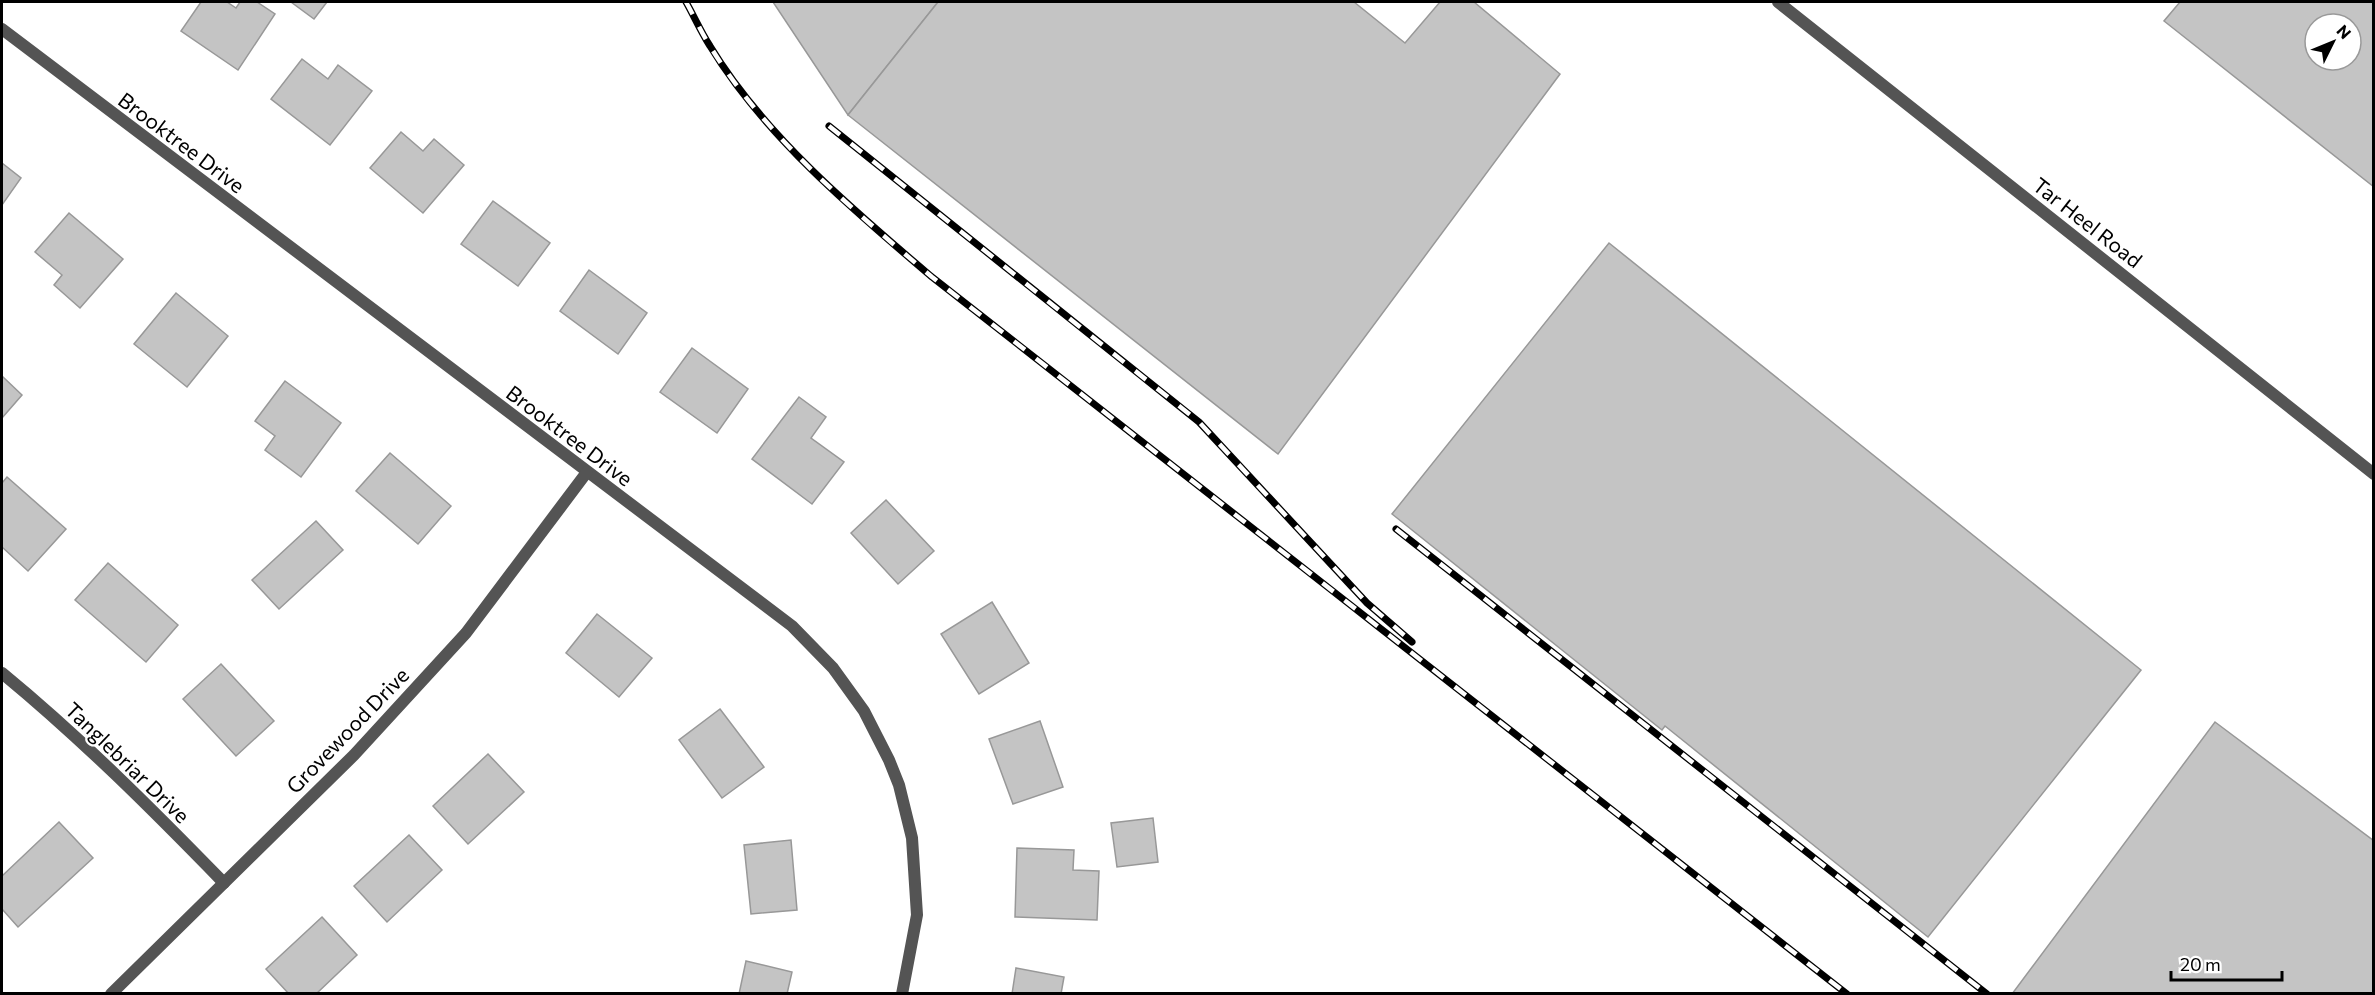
<svg xmlns="http://www.w3.org/2000/svg" width="2375" height="995" viewBox="0 0 2375 995" font-family="Commissioner,sans-serif">
<style>
.building{fill:#c4c4c4;stroke:#989898;stroke-width:1.5;fill-rule:evenodd}
.lines{fill:none;stroke-linecap:round;stroke-linejoin:round}
.street{stroke:#545454;stroke-width:12}
.rail-casing{stroke:#000;stroke-width:7}
.rail{stroke:#fff;stroke-width:4.5;stroke-dasharray:14;stroke-linecap:butt}
.labels{text-anchor:middle;dominant-baseline:central;stroke-width:4.5;stroke-linejoin:round;paint-order:stroke}
.street-label{font-size:21px;fill:#000;stroke:#fff}
</style>
<rect width="100%" height="100%" fill="#fff"/>
<!-- building -->
<g class="building">
<path d="M201,2H227L236,8L240,2H257L275,14L238,70L181,31Z"/>
<path d="M291,2H327L314,19Z"/>
<path d="M773,2H938L848,115Z"/>
<path d="M938,2H1354L1405,43L1440,2H1474L1560,74L1278,454L848,115Z"/>
<path d="M2180,2H2374V187L2164,21ZM2315,24H2351V60H2315Z"/>
<path d="M302,59L328,79L338,65L372,91L330,145L271,99Z"/>
<path d="M401,132L423,151L434,139L464,165L423,213L370,168Z"/>
<path d="M2,163L21,178L2,205Z"/>
<path d="M493,201L550,243L518,286L461,244Z"/>
<path d="M69,213L123,259L80,308L54,285L62,275L35,252Z"/>
<path d="M1609,243L2141,670L1928,937L1665,726L1662,730L1392,514Z"/>
<path d="M589,270L647,313L618,354L560,311Z"/>
<path d="M176,293L228,336L187,387L134,344Z"/>
<path d="M692,348L748,389L717,433L660,392Z"/>
<path d="M2,376L22,395L2,418Z"/>
<path d="M285,381L341,423L301,477L265,450L275,436L255,421Z"/>
<path d="M799,397L826,417L811,438L844,462L812,504L752,459Z"/>
<path d="M390,453L451,506L418,544L356,491Z"/>
<path d="M7,477L66,529L28,571L2,547V483Z"/>
<path d="M886,500L934,551L898,584L851,533Z"/>
<path d="M316,521L343,550L279,609L252,580Z"/>
<path d="M108,563L178,625L146,662L75,600Z"/>
<path d="M992,602L1029,663L979,694L941,634Z"/>
<path d="M597,614L652,658L619,697L566,653Z"/>
<path d="M221,664L274,721L236,756L183,699Z"/>
<path d="M720,709L764,767L722,798L679,740Z"/>
<path d="M1040,721L1063,787L1013,804L989,739Z"/>
<path d="M2215,722L2374,841V994H2012Z"/>
<path d="M488,754L524,792L468,844L433,806Z"/>
<path d="M1153,818L1158,862L1117,867L1111,823Z"/>
<path d="M59,822L93,858L18,927L2,909V876Z"/>
<path d="M409,835L442,870L387,922L354,886Z"/>
<path d="M791,840L797,910L751,914L744,845Z"/>
<path d="M1017,848L1074,850L1073,870L1099,871L1097,920L1015,917Z"/>
<path d="M322,917L357,955L316,994H289L266,969Z"/>
<path d="M746,961L792,972L787,994H739Z"/>
<path d="M1016,968L1064,977L1061,994H1012Z"/>
</g>
<g class="lines">
<!-- street -->
<g class="street">
<path d="M1778,2L2374,474"/>
<path d="M2,29L792,626L833,668L864,711L889,760L899,785L912,838L917,915L902,994"/>
<path d="M2,673C81,738 153,810 224,883"/>
<path d="M111,994L354,755L466,633L587,472"/>
</g>
<defs>
<g id="rail">
<path d="M686,2C694,16 701,32 710,46C764,135 853,210 932,277L1847,994"/>
<path d="M829,126L1199,422L1367,603L1412,642"/>
<path d="M1396,529L1987,994"/>
</g>
</defs>
<!-- rail casing -->
<use href="#rail" class="rail-casing"/>
<!-- rail -->
<use href="#rail" class="rail"/>
</g>
<g class="labels">
<!-- street labels -->
<g class="street-label">
<text transform="translate(182 142) rotate(37)">Brooktree Drive</text>
<text transform="translate(2088 222) rotate(38)">Tar Heel Road</text>
<text transform="translate(570 435) rotate(37)">Brooktree Drive</text>
<text transform="translate(347 730) rotate(-46)">Grovewood Drive</text>
<text transform="translate(128 762) rotate(44)">Tanglebriar Drive</text>
</g>
</g>
<!-- border -->
<rect width="2375" height="995" fill="none" stroke="#000000" stroke-width="6"/>
<!-- north arrow -->
<g transform="translate(2333 42) rotate(47)"><circle r="28" fill="#ffffff" stroke="#999999" stroke-width="1.5"/>
<path d="M0-4.5L10 22L0 15L-10 22Z" fill="#000000"/>
<text y="-9" font-size="16" font-weight="bold" text-anchor="middle" fill="#000000">N</text>
</g>
<!-- scale -->
<path d="M2171 971v9h111v-9" fill="none" stroke="#000000" stroke-width="3"/>
<text x="2180" y="971" font-size="18" fill="#000000" stroke="#ffffff" stroke-width="4.5" paint-order="stroke">20 m</text>
</svg>
